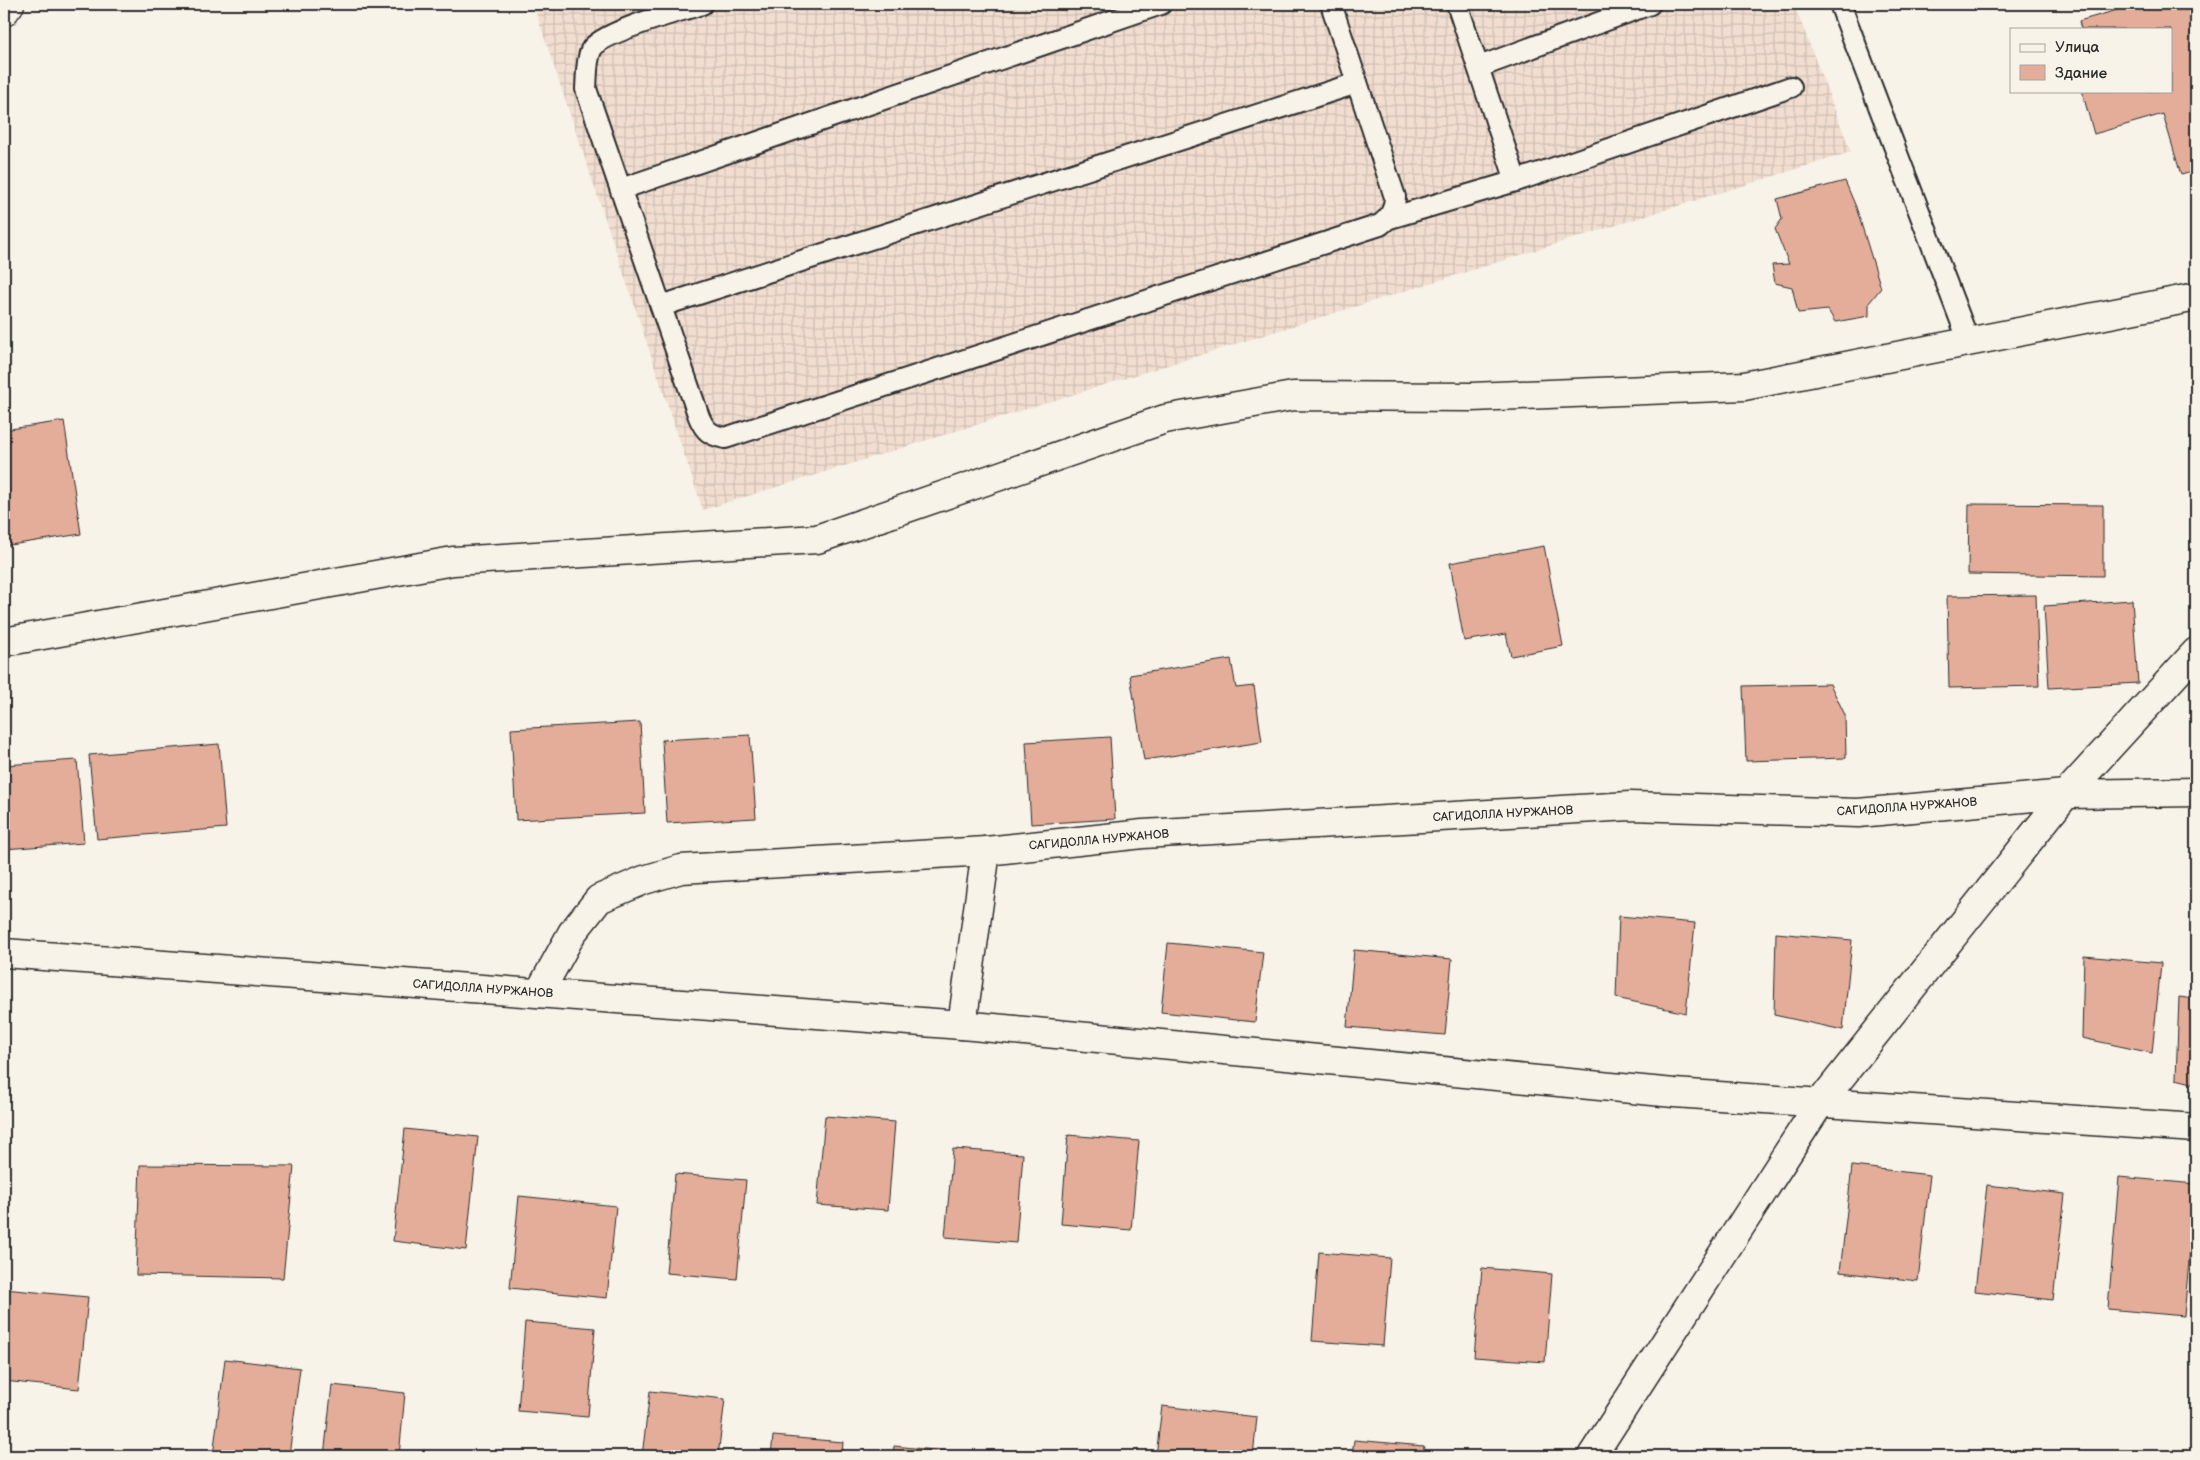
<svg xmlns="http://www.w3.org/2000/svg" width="2200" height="1460" viewBox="0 0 2200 1460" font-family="'Balsamiq Sans',sans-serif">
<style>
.industrial{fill:url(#industrial-grid)}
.building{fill:#e4ad9a;stroke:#2b2b2b}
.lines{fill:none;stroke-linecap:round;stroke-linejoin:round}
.service-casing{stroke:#2b2b2b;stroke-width:24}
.minor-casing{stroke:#2b2b2b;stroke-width:31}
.service{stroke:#f7f3e8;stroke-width:20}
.minor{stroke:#f7f3e8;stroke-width:28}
.labels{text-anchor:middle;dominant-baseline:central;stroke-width:5;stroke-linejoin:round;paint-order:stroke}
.street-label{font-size:12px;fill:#2b2b2b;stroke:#f7f3e8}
</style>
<defs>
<pattern id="industrial-grid" width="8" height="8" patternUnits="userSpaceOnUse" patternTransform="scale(1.25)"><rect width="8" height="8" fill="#f1ded1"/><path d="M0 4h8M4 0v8" fill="none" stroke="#cfbfb4"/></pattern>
</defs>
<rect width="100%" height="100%" fill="#f7f3e8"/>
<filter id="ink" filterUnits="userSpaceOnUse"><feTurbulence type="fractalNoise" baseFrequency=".02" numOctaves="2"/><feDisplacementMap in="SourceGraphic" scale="10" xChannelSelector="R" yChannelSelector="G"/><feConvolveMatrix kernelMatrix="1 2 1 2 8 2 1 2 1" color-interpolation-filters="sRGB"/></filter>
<g filter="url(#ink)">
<!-- industrial -->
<path class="industrial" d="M533,4H1794L1851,152L703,510Z"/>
<!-- building -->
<g class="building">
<path d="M2138,4H2196V171L2181,175L2163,114L2094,134L2082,91H2171V29H2081L2079,21Z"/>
<path d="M1845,181L1856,207L1881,288L1869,303V316L1835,322L1828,310L1798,313L1792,287L1775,283L1772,265L1789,264L1775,229L1782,219L1777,199Z"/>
<path d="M64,421L81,534L4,546V430Z"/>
<path d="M1969,504L2103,505V576L1968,574Z"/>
<path d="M1544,546L1563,646L1511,656L1506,634L1464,641L1450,563Z"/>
<path d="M2036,595L2039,686L1949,688L1947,596Z"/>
<path d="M2132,600L2138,683L2049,688L2044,606Z"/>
<path d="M1231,659L1236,688L1254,686L1262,742L1144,760L1130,675Z"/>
<path d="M1830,684L1845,715L1846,758L1746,761L1743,686Z"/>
<path d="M640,722L645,813L516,820L511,729Z"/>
<path d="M750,735L756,818L667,823L662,740Z"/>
<path d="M1110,737L1115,819L1031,824L1026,742Z"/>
<path d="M219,744L226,828L97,839L89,755Z"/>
<path d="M77,760L84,843L4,849V765Z"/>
<path d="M1619,916L1695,923L1686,1013L1616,998Z"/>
<path d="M1776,933L1852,940L1843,1030L1774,1015Z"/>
<path d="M1168,943L1263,952L1255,1022L1161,1012Z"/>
<path d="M1354,950L1452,959L1445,1035L1347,1027Z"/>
<path d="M2084,956L2161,963L2152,1053L2082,1038Z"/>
<path d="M2179,997L2196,999V1084L2176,1079Z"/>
<path d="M825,1116L895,1122L888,1210L817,1205Z"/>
<path d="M405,1129L478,1137L466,1250L393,1241Z"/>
<path d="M1068,1135L1139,1141L1131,1230L1061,1224Z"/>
<path d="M953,1149L1023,1154L1016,1243L945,1237Z"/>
<path d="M140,1165L294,1166L283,1278L136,1275Z"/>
<path d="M1852,1166L1930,1175L1918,1281L1840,1272Z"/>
<path d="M675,1174L746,1180L737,1279L666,1273Z"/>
<path d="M2119,1177L2196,1184L2184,1316L2108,1309Z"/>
<path d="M1987,1185L2065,1194L2053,1300L1975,1291Z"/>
<path d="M519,1196L616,1206L607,1298L510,1288Z"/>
<path d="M1319,1252L1390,1258L1383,1346L1312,1341Z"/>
<path d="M1482,1268L1552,1274L1545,1362L1474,1357Z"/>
<path d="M4,1289L88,1297L79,1389L4,1381Z"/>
<path d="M525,1322L595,1328L588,1417L518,1411Z"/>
<path d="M225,1359L300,1368L289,1456H213Z"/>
<path d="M332,1385L405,1393L399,1456H324Z"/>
<path d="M650,1391L725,1399L718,1456H642Z"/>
<path d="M1162,1406L1257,1417L1253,1456H1156Z"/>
<path d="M773,1436L843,1442L842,1456H771Z"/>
<path d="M1354,1440L1424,1446L1423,1456H1352Z"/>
<path d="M894,1446L964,1453V1456H893Z"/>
</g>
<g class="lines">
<defs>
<g id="service">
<path d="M702,4C680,11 600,32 591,50C586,62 587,76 586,89L699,417C705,431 710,435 725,438L1380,225C1391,217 1394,210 1395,197L1331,4"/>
<path d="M1457,4L1516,181"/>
<path d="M1840,4L1969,342"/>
<path d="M1479,67L1650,4"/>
<path d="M621,189L1161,4"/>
<path d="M1390,218L1516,181L1791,87"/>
<path d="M661,306L1357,83"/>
</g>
<g id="minor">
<path d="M4,12L10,4"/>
<path d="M4,642L453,561L817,539L1165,419L1293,396L1472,397L1744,386L2196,297"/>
<path d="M4,953L962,1025L1674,1093L2196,1128"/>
<path d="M539,993L572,933L599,899L644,880L681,869L986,851"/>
<path d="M962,1025L986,851L1143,834L1630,806L1858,813L2066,794L2196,792"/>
<path d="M1592,1456L1820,1103L2066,794L2196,652"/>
</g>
</defs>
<!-- service casing -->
<use href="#service" class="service-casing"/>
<!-- minor casing -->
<use href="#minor" class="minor-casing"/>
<!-- service -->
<use href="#service" class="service"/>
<!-- minor -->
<use href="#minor" class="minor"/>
</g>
</g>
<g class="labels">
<!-- street labels -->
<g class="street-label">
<text transform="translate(1907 807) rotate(-4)">САГИДОЛЛА НУРЖАНОВ</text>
<text transform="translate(1503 814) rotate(-3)">САГИДОЛЛА НУРЖАНОВ</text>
<text transform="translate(1099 840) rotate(-5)">САГИДОЛЛА НУРЖАНОВ</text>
<text transform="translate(483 989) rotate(4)">САГИДОЛЛА НУРЖАНОВ</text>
</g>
</g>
<!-- margin -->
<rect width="2200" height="1460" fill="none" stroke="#f7f3e8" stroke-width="20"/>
<rect x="10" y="10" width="2180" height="1440" fill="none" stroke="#2b2b2b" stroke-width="2" filter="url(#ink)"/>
<!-- legend -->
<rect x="2010" y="28" width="162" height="65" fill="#f7f3e8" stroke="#a5a39c"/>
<rect x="2020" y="44" width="25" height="8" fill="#f7f3e8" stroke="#a5a39c"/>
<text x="2055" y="52" font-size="15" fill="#2b2b2b">Улица</text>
<rect x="2020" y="65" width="25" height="15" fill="#e4ad9a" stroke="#a5a39c"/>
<text x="2055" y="78" font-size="15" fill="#2b2b2b">Здание</text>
</svg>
